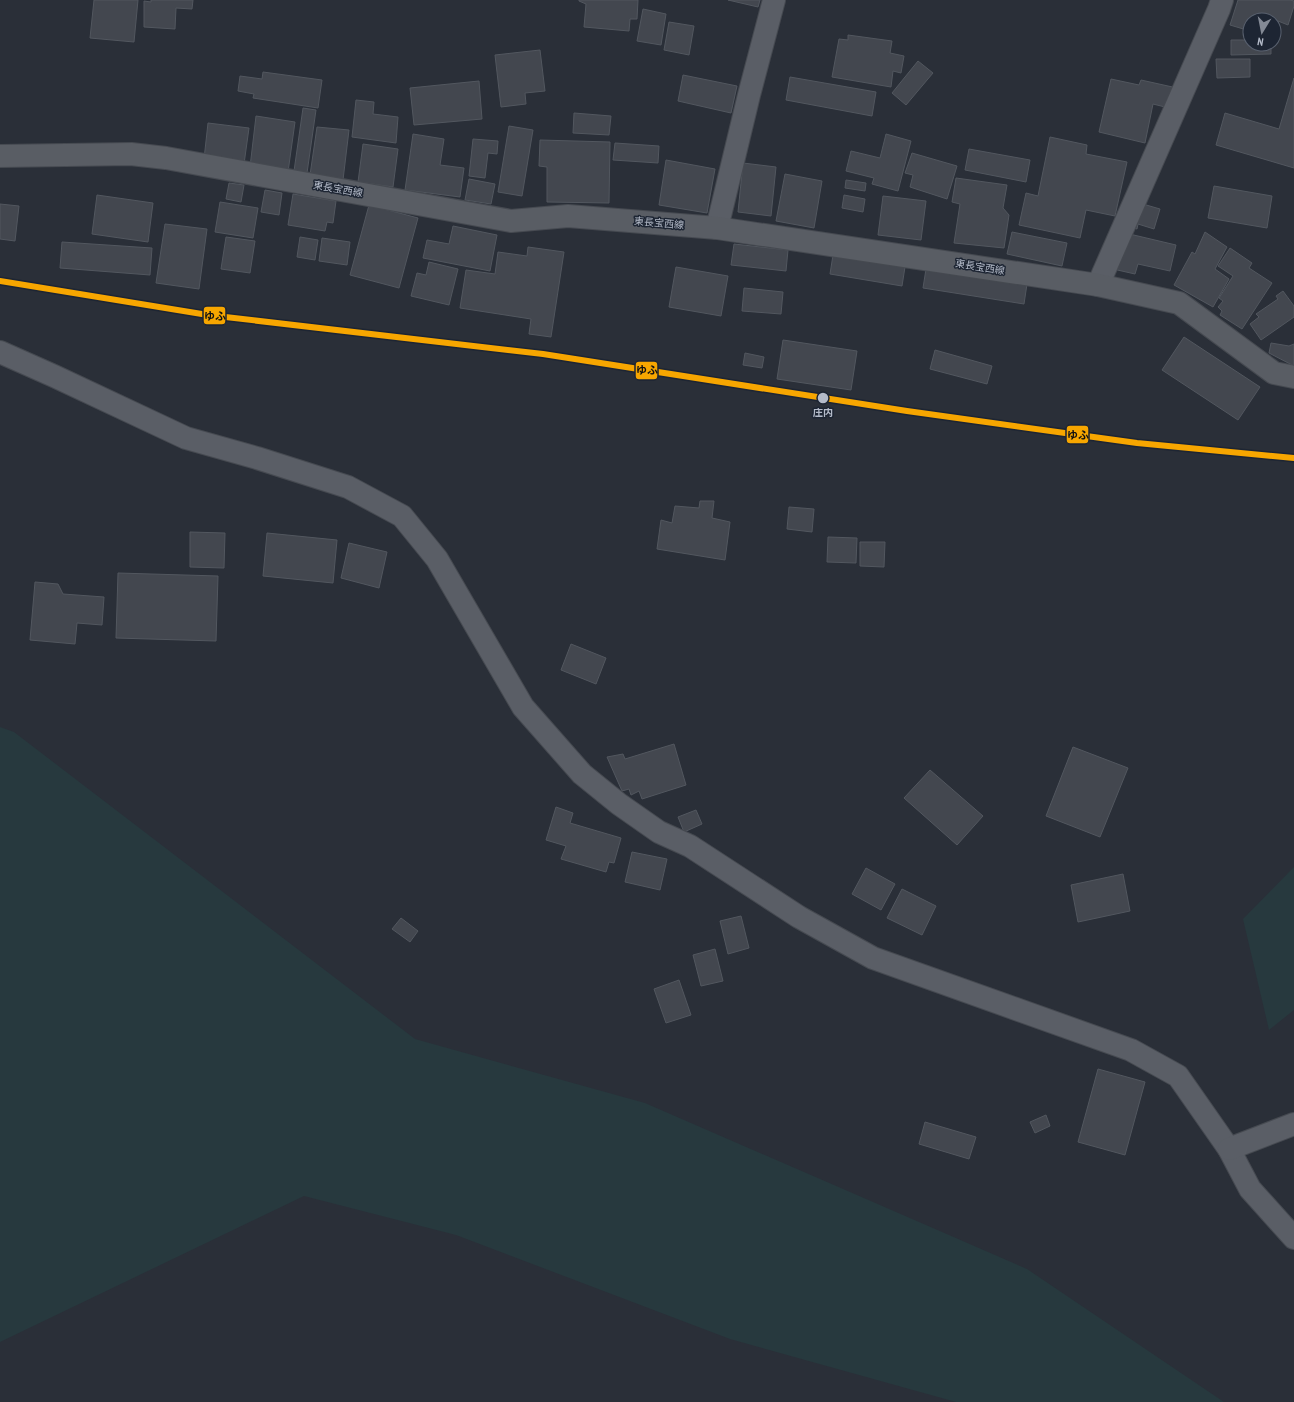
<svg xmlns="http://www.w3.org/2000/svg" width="1294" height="1402" viewBox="0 0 1294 1402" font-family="'PT Sans Narrow','Noto Sans JP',sans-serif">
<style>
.green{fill:#27393e}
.building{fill:#43474f;stroke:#52575f}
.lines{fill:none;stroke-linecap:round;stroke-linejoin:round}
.street-casing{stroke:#464a51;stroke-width:24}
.secondary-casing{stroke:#464a51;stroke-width:24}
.street{stroke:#5a5e66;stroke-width:22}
.secondary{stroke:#595d64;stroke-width:22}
.rail-1-casing{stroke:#1d2533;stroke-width:9}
.rail-1{stroke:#f7a600;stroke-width:6}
.stop-dot{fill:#b4bbc9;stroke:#1d2533;stroke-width:1.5}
.labels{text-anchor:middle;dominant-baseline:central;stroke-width:3;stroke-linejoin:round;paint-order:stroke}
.street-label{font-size:10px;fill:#b4bbc9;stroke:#1d2533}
.stop-label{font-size:10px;font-weight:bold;fill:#b4bbc9;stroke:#1d2533}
.line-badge{stroke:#1d2533;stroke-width:1.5}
.pale-badge-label{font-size:11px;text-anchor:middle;font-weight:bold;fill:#111}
</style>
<rect width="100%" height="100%" fill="#2a2f38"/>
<!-- green -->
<g class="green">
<path d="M0,727L14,732L415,1039L645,1103L1027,1269L1224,1402H956L730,1339L456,1235L304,1196L0,1342Z"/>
<path d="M1294,867V1010L1269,1030L1243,919Z"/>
</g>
<!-- building -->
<g class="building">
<path d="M94,0H138L134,42L90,38Z"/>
<path d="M151,0H193L192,9L176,8L175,29L144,27V1L151,2Z"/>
<path d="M579,0H638L637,19H630L629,31L584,27L586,4L579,1Z"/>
<path d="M728,0H760L758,7Z"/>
<path d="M1238,0H1290L1294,1V6L1288,25L1278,21L1274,32V20H1250V31L1230,25Z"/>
<path d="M643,9L666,14L661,45L637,41Z"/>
<path d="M669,22L694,26L689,55L664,50Z"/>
<path d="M848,35L892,41L890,53L904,56L901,73L893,71L891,87L832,77L839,39L848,40Z"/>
<path d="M1231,40H1250V44H1271V54L1231,55Z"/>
<path d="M540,50L545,91L525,93L526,104L501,107L495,55Z"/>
<path d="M1216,59H1250V77L1217,78Z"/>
<path d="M918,61L933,73L906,105L892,93Z"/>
<path d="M263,72L322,80L318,108L253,98L254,94L238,91L240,76L262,79Z"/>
<path d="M683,75L737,86L731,113L678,101Z"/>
<path d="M790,77L876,92L872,116L786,100Z"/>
<path d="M1294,78V168L1216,145L1225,113L1279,129Z"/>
<path d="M1111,79L1139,85L1141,80L1177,88L1173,109L1153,104L1145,143L1099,132Z"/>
<path d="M479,81L482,119L414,125L410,88Z"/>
<path d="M356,100L374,102L373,114L398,117L396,143L352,137Z"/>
<path d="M303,108L316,110L307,173L294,171Z"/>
<path d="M574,113L611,116L609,135L573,133Z"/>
<path d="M256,116L295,122L288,172L250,167Z"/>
<path d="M208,123L249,128L244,164L204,159Z"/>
<path d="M509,126L533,130L522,196L498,192Z"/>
<path d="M317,127L349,130L343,180L310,175Z"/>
<path d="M413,134L444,139L440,165L464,168L460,197L405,190Z"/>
<path d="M886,134L911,141L898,191L872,184L874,178L846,171L851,151L880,158Z"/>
<path d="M1050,137L1087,145L1086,154L1127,162L1115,216L1086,210L1080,238L1019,225L1026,193L1038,196Z"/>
<path d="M473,139L498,141L497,154L488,153L485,178L469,176Z"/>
<path d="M540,140L610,142L609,203L547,202V167L539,166Z"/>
<path d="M615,143L659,146L658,163L613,160Z"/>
<path d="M363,144L398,149L393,187L358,182Z"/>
<path d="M969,149L1030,160L1026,182L965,170Z"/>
<path d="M912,153L957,166L947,199L910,187L913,175L905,173Z"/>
<path d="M666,160L715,169L707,213L659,205Z"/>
<path d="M743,163L776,167L771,216L738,212Z"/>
<path d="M785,174L822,181L814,228L776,221Z"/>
<path d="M956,178L1007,185L1003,208L1009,215L1004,248L954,243L960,204L952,202Z"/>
<path d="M469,179L495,184L491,204L465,200Z"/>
<path d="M846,180L866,183L865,191L845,188Z"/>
<path d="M229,183L244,185L241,202L226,199Z"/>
<path d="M1214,186L1272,196L1267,228L1208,218Z"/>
<path d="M265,190L282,193L279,215L261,212Z"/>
<path d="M293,194L336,201L333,223L327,222L325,231L288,225Z"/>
<path d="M97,195L153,203L148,242L92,234Z"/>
<path d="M844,195L865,199L863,212L842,208Z"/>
<path d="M883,196L926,201L921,240L878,235Z"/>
<path d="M220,202L258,208L253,238L215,232Z"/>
<path d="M1136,202L1160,209L1154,229L1138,224L1137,229L1128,226Z"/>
<path d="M0,204L19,206L15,241L0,239Z"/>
<path d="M369,205L418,218L399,288L350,275Z"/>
<path d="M165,224L207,229L199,289L156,283Z"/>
<path d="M453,226L497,235L490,271L423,258L427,240L449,244Z"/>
<path d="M1012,232L1067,243L1062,266L1007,254Z"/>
<path d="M1121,232L1176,245L1170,271L1138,264L1135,274L1113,269Z"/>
<path d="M1205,232L1227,247L1215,269L1229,279L1213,307L1174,285L1192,252L1195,254Z"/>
<path d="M226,237L255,241L250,273L221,269Z"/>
<path d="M300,237L318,240L315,260L297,257Z"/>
<path d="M322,238L350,242L347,265L319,261Z"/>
<path d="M62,242L152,248L150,275L60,268Z"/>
<path d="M734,244L788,250L786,271L731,265Z"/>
<path d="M528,247L564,252L551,337L529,334L531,319L460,308L466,270L495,274L498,252L527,256Z"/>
<path d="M1230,248L1252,263L1249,268L1272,283L1242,329L1220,315L1222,311L1218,307L1223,301L1219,298L1233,276L1218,266Z"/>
<path d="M833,255L905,267L902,286L830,274Z"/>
<path d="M429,262L458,269L449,305L411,296L417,273L426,275Z"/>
<path d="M676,267L728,276L721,316L669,307Z"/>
<path d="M926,269L1027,284L1024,304L923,288Z"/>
<path d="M744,288L783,292L781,314L742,311Z"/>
<path d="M1283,291L1294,306V317L1261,340L1250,324L1259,317L1256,314L1278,299L1276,296Z"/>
<path d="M1184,337L1260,387L1238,420L1162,370Z"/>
<path d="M783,340L857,351L851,390L777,379Z"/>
<path d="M1271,343L1289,346L1294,344V366L1269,353Z"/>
<path d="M935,350L992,366L987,384L930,369Z"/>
<path d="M745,353L764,357L762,368L743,365Z"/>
<path d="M700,501H714L712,518L730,522L725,560L657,549L661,520L672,523L675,506L699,508Z"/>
<path d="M789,507L814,509L812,532L787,529Z"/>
<path d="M190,532L225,533L224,568L190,567Z"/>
<path d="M267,533L337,540L333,583L263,576Z"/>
<path d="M828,537L857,538L856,563L827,562Z"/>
<path d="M860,542H885L884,567L860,566Z"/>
<path d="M349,543L387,552L379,588L341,578Z"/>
<path d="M118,573L218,576L216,641L116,638Z"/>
<path d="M35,582L58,584L63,594L104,597L102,625L77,623L75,644L30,640Z"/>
<path d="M571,644L606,658L596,684L561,670Z"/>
<path d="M674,744L686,785L642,799L639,791L631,795L629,789L622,791L607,757L623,754L625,759Z"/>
<path d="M1073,747L1128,768L1100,837L1046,816Z"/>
<path d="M930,770L983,816L957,845L904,798Z"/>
<path d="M556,807L573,813L570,823L621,838L614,863L609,862L606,872L561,859L566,846L546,840Z"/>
<path d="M696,810L702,824L684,832L678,817Z"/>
<path d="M632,852L667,859L660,890L625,882Z"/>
<path d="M866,868L895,884L881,910L852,894Z"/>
<path d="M1123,874L1130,911L1078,922L1071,885Z"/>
<path d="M902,889L936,906L922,935L887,918Z"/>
<path d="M741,916L749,948L728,954L720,921Z"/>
<path d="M401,918L418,931L410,942L392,929Z"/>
<path d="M715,949L723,981L701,986L693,955Z"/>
<path d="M679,980L691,1015L666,1023L654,989Z"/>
<path d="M1098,1069L1145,1082L1125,1155L1078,1142Z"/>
<path d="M1046,1115L1050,1126L1035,1133L1030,1122Z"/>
<path d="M925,1122L976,1137L969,1159L919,1144Z"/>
</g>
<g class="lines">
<defs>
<g id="street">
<path d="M717,228L749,95L774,0"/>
<path d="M1098,285L1219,9L1222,0"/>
<path d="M0,352L54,376L186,438L257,458L348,487L402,516L437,559L523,707L582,774L619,804L659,832L690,846L799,917L873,958L1131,1050L1178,1076L1229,1149L1250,1189L1294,1238"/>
<path d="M1229,1149L1294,1124"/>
</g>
<path id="secondary" d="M0,156L131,154L166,158L511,221L568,216L717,228L1098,285L1179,303L1274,373L1294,377"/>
</defs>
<!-- street casing -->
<use href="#street" class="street-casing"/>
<!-- secondary casing -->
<use href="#secondary" class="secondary-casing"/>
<!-- street -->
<use href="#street" class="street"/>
<!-- secondary -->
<use href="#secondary" class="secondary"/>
<defs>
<path id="rail-1" d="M0,281L208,315L543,354L907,411L1137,443L1294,458"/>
</defs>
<!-- rail-1 casing -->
<use href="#rail-1" class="rail-1-casing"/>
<!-- rail-1 -->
<use href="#rail-1" class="rail-1"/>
</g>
<!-- markers -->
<circle class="stop-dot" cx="823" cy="398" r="6"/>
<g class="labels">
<!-- street labels -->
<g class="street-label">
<text transform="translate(338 189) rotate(10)">東長宝西線</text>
<text transform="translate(659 223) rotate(5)">東長宝西線</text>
<text transform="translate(980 267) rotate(9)">東長宝西線</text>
</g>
<!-- stop labels -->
<g class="stop-label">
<text x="823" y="412">庄内</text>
</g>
</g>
<g class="line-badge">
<rect x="203" y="306" width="23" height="19" rx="4" fill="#f7a600"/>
<rect x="635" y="361" width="23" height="19" rx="4" fill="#f7a600"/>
<rect x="1066" y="425" width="23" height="19" rx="4" fill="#f7a600"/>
</g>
<g class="pale-badge-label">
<text x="215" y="320">ゆふ</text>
<text x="647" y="374">ゆふ</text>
<text x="1078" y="439">ゆふ</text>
</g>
<!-- north arrow -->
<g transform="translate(1262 32) rotate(190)"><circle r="19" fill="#1d2533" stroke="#59616f"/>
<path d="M0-3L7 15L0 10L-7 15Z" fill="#848a96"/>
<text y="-6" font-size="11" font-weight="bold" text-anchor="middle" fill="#b4bbc9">N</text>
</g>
</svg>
